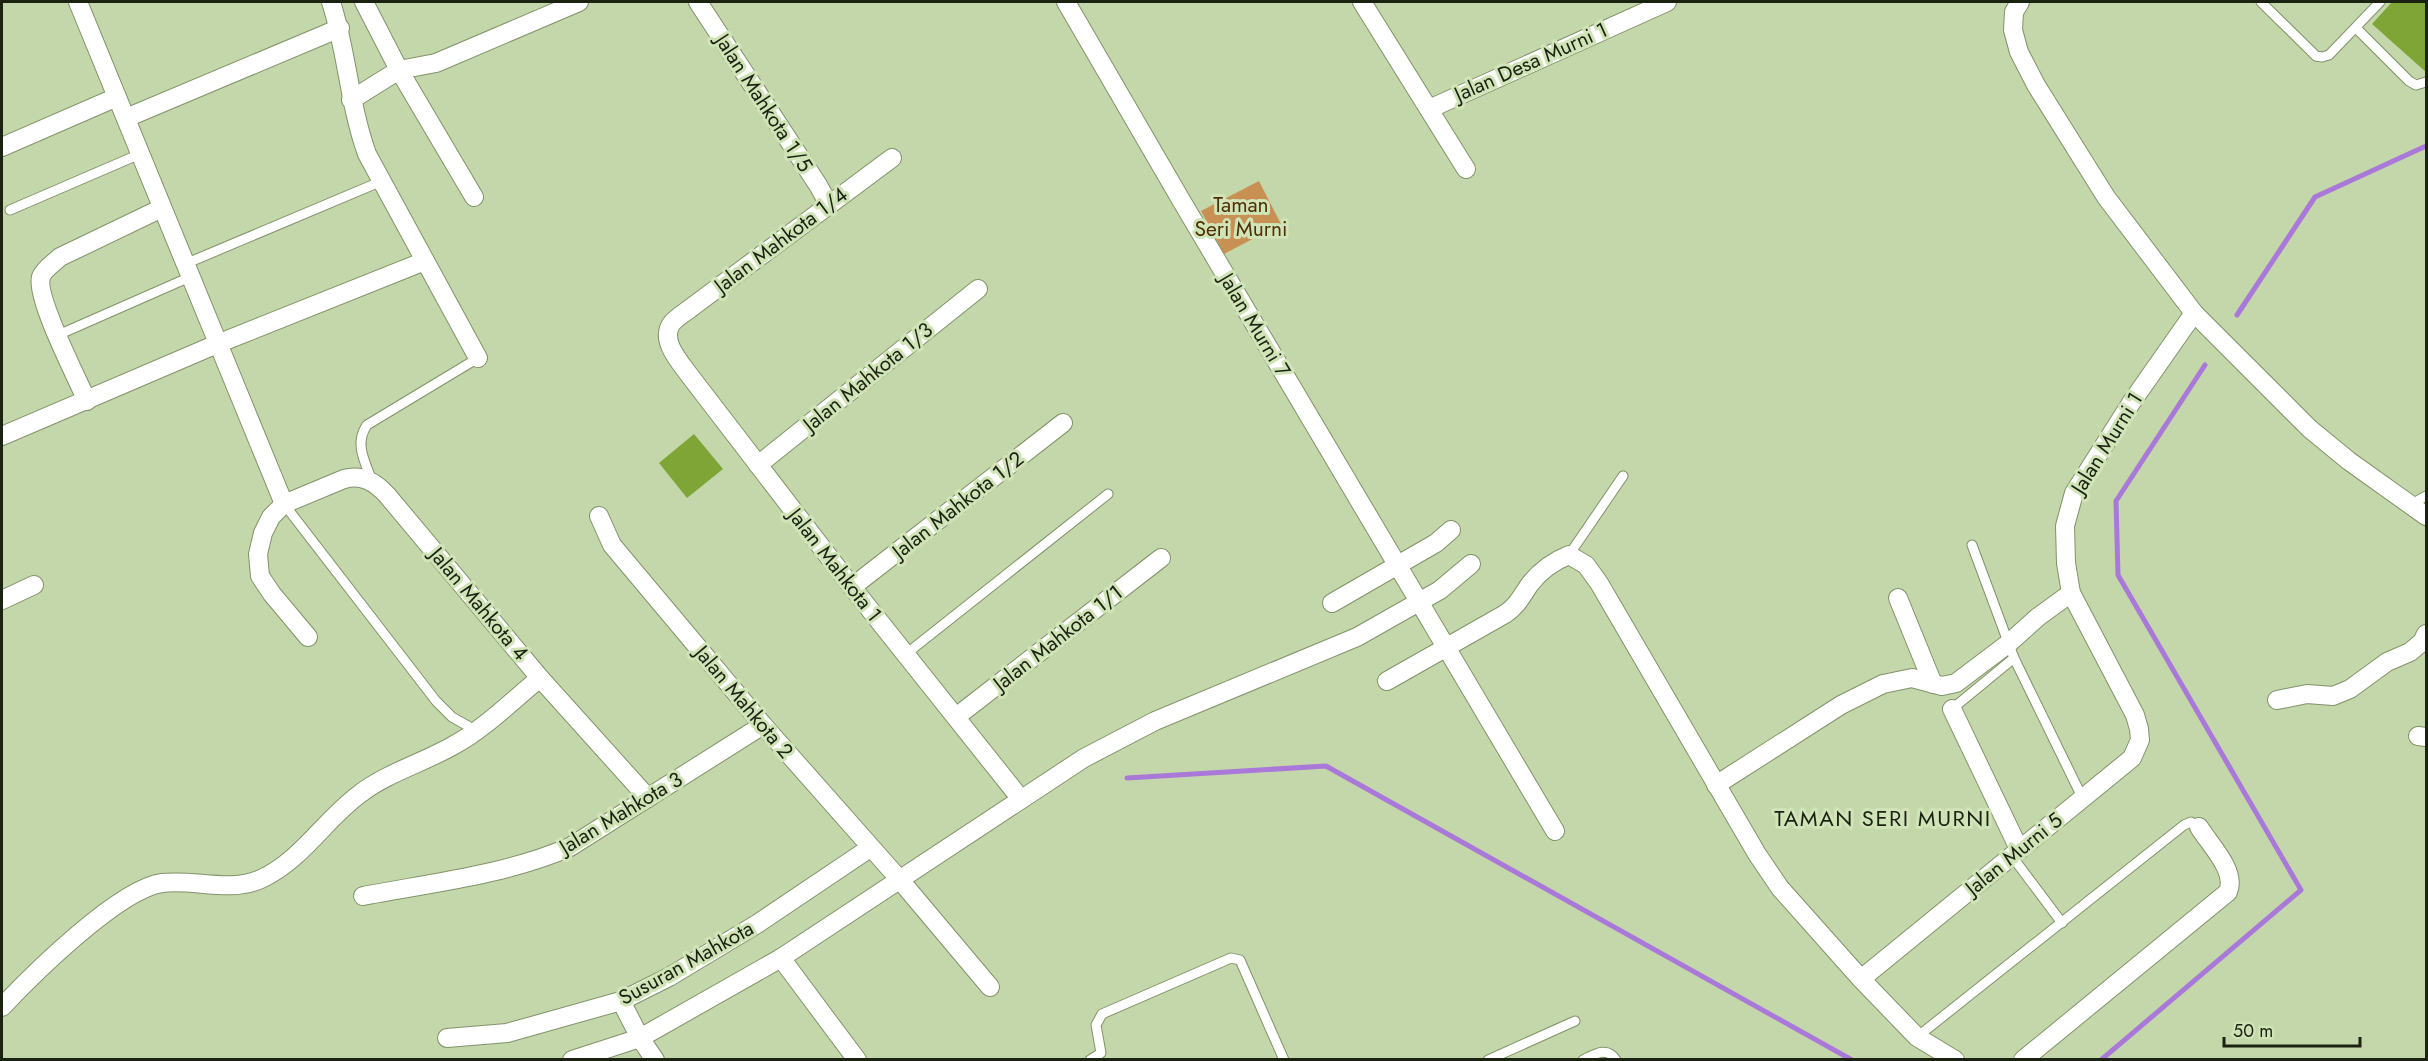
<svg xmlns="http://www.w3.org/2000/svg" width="2428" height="1061" viewBox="0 0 2428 1061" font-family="Jost,sans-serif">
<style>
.green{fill:#c99053}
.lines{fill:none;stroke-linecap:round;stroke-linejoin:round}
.stream{stroke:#a978d8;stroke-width:5}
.building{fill:#7ea535}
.lane-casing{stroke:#819369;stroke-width:11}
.street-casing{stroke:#819369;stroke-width:20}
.lane{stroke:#fff;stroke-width:9}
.street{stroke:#fff;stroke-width:18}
.labels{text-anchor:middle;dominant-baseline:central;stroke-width:6;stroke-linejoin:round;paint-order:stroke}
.street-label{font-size:21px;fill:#1b2212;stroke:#d1e4b8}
.park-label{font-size:21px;fill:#4f2f05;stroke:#d1e4b8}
.neighbourhood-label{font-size:22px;letter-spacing:1.5px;fill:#1b2212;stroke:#d1e4b8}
</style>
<rect width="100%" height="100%" fill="#c4d7ab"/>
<!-- green -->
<path class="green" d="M1259,181L1281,224L1224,254L1201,211Z"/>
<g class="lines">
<!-- stream -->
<g class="stream">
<path d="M2237,315L2315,197L2426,146"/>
<path d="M1127,778L1326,766L1852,1060"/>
<path d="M2101,1060L2301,890L2118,575L2116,501L2205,365"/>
</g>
</g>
<!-- building -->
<g class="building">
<path d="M2392,2H2427V73L2372,24Z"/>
<path d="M694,434L723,469L687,498L659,463Z"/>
</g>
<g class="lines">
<defs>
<g id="lane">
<path d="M2261,2L2316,56L2322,57L2329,55L2380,2"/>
<path d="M2356,28L2409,81L2416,85L2426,82"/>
<path d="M10,210L140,154"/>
<path d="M185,264L382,181"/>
<path d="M58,335L190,277"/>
<path d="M372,481C365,462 354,443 367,425L478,358"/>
<path d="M284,504L436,701L452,717L475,730"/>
<path d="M2410,505L2426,496"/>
<path d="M1972,545L2014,658L2083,799"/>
<path d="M1569,555L1623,476"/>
<path d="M906,654L1108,494"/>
<path d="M1952,709L2014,658"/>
<path d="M2011,855L2062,923"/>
<path d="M1917,1037L2184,825L2191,822L2199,827"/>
<path d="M1090,1060L1101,1053L1096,1025L1102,1014L1231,958L1240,960L1284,1060"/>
<path d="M1488,1060L1575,1021"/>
<path d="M1583,1060C1595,1054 1607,1046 1616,1060"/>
</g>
<g id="street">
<path d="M78,2L284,504"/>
<path d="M331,2C347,51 349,104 367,154L478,358"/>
<path d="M364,2L399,70L474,197"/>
<path d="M698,2L818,185L829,205"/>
<path d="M1066,2L1181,200L1555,831"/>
<path d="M1362,2L1466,169"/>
<path d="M2020,2L2014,12L2013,30L2019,52L2036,85L2106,197L2194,313L2310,429L2349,461L2426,516"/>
<path d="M351,100L399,70L436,63L579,2"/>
<path d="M1429,109L1667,2"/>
<path d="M126,118L340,28"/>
<path d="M2,147L117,97"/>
<path d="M892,158L692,307C686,312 677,317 672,323C659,340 680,362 690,376L852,587L1020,798"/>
<path d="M87,401C77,378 35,297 41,277C44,269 54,263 60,257L162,208"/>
<path d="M2,436L217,344L425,261"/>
<path d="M758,465L978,289"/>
<path d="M599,516L612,545L763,725L900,880L990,987"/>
<path d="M852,587L1063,423"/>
<path d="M1898,598L1933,684"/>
<path d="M2,600L34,585"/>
<path d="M1332,603L1436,543L1451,530"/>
<path d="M308,637L272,594L260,576L258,554L263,533L271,517L284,504L344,479C362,474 375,482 387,495L540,678L648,798"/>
<path d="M1387,681L1505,614C1518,605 1521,597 1530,584C1540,571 1554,561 1569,555L1586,565L1599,583L1757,854L1780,888L1861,979L1917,1037L1955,1060"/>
<path d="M2277,700L2307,694L2333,696L2350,689L2387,662L2410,652L2422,642L2426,634"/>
<path d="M1952,709L2019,849"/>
<path d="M956,717L1161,558"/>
<path d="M2418,736L2426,737"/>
<path d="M1716,785L1841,705L1883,684L1912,678L1942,686L1956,683L2009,643L2038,617L2071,593"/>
<path d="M363,896C432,883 505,875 570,847L763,725"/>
<path d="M781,958L857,1060"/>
<path d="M1861,979L2132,758L2140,740L2139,729L2135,715L2071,593L2066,563L2065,526L2074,493L2131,403L2194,313"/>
<path d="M621,1001L640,1038L655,1060"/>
<path d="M2,1007C33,974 119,889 162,883C195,879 230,893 261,879C302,860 325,819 361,793C387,773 425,762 454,745C483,730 514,699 540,678"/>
<path d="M447,1038L507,1033L621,1001L669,977L757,924L870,848"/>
<path d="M572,1060L640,1038L781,958L1084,758L1155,721L1357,637L1440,590L1471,564"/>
<path d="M2023,1060L2228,892C2237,871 2210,845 2199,827"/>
</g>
</defs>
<!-- lane casing -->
<use href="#lane" class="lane-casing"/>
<!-- street casing -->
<use href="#street" class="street-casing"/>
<!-- lane -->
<use href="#lane" class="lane"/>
<!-- street -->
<use href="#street" class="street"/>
</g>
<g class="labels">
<!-- street labels -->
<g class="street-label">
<text transform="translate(1531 62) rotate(-24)">Jalan Desa Murni 1</text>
<text transform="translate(764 103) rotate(57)">Jalan Mahkota 1/5</text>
<text transform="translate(781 240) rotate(-37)">Jalan Mahkota 1/4</text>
<text transform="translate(1255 325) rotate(59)">Jalan Murni 7</text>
<text transform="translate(868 377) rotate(-39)">Jalan Mahkota 1/3</text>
<text transform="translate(2107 443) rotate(-58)">Jalan Murni 1</text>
<text transform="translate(958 505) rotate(-38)">Jalan Mahkota 1/2</text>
<text transform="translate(835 565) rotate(52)">Jalan Mahkota 1</text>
<text transform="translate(479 604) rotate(50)">Jalan Mahkota 4</text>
<text transform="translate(1058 638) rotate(-38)">Jalan Mahkota 1/1</text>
<text transform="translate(744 702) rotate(50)">Jalan Mahkota 2</text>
<text transform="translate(621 813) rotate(-31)">Jalan Mahkota 3</text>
<text transform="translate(2014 854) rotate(-39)">Jalan Murni 5</text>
<text transform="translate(686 963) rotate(-29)">Susuran Mahkota</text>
</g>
<!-- park labels -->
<g class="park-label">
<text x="1241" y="205">Taman<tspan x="1241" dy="24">Seri Murni</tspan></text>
</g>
<!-- neighbourhood labels -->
<g class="neighbourhood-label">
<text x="1883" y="818">TAMAN SERI MURNI</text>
</g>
</g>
<!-- border -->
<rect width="2428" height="1061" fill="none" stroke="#1b2212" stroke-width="6"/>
<!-- scale -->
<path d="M2224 1037v9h136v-9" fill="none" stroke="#1b2212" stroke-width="3"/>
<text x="2233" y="1037" font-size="18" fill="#1b2212" stroke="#d1e4b8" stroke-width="4.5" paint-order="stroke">50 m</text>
</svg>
